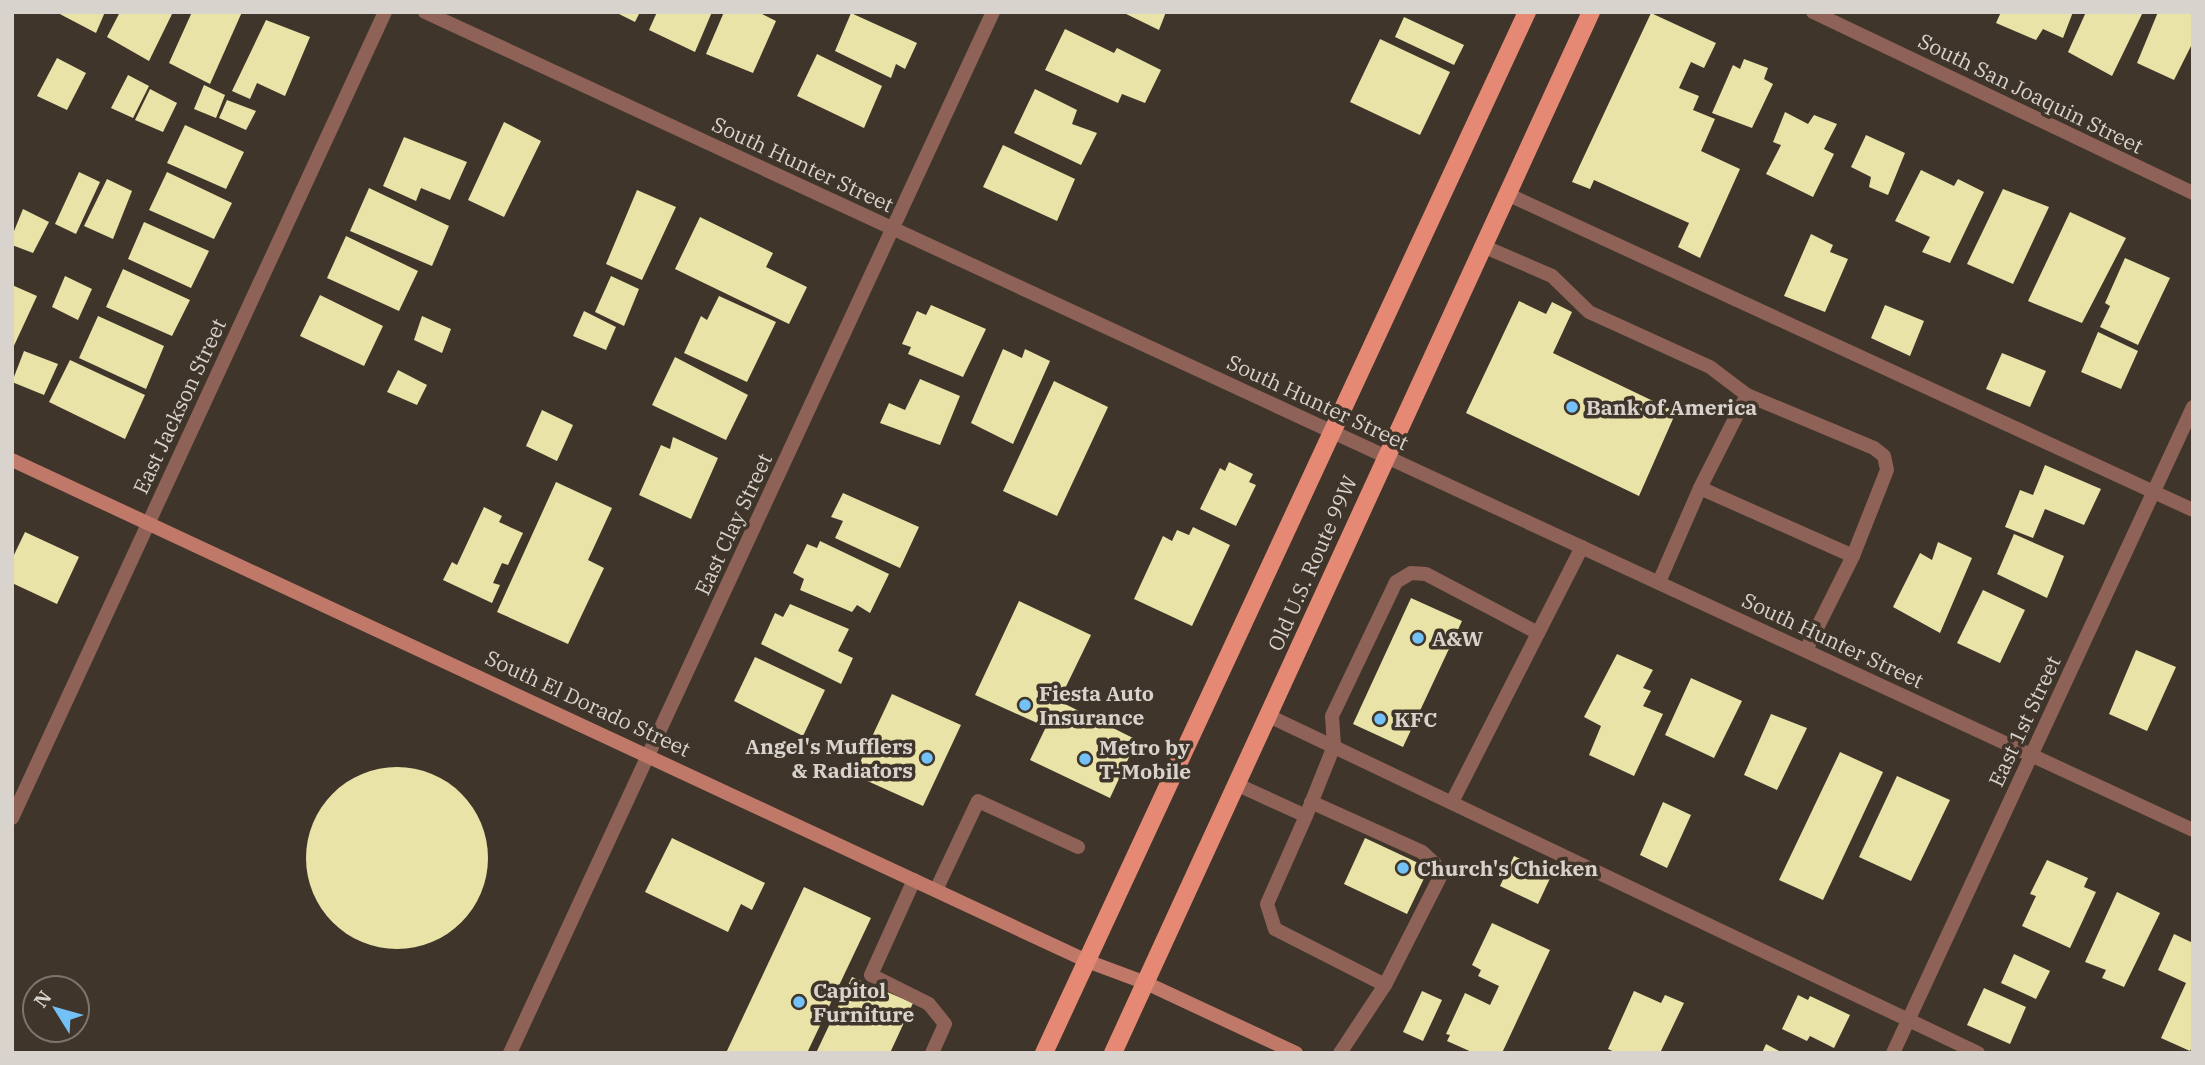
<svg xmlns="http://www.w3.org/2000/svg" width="2205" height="1065" viewBox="0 0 2205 1065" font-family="'IBM Plex Serif',serif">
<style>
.building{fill:#eae3a7}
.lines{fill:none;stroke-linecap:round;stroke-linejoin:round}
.service{stroke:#8f6257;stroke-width:14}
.minor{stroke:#8f6257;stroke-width:14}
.secondary{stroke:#c07868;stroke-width:14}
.primary{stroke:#e58974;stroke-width:18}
.poi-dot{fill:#73c1f6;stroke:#3f352a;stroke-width:2.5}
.labels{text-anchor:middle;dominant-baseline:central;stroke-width:7;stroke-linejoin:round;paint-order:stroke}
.street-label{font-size:21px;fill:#d9d3cd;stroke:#3f352a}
.poi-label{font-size:21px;font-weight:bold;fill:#d9d3cd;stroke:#3f352a;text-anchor:start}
</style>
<rect width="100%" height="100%" fill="#3f352a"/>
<!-- building -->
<g class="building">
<path d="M56,12H105L96,33Z"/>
<path d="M120,12H173L149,61L107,37Z"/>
<path d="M192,12H242L210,84L169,63Z"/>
<path d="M615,12H640L635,22Z"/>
<path d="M657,12H712L695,52L649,30Z"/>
<path d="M724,12H758L776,21L753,73L706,54Z"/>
<path d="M1122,12H1166L1159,30Z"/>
<path d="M2001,12H2073L2063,38L2043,29L2036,40L1996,23Z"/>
<path d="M2086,12H2143L2112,76L2068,52Z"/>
<path d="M2158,12H2193V42L2174,80L2137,63Z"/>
<path d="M851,13L917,43L905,69L896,64L891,78L835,51Z"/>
<path d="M1651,13L1716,43L1704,68L1691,62L1679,88L1699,96L1693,110L1715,119L1701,151L1740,169L1700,258L1678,247L1689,223L1594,180L1590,189L1572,182Z"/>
<path d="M1404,17L1464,45L1454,65L1395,37Z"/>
<path d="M266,20L310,37L285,96L257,83L250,99L232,91Z"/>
<path d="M1065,29L1114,53L1117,48L1161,70L1145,103L1122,94L1118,103L1045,70Z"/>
<path d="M1380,39L1450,72L1420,135L1350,102Z"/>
<path d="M817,54L882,86L864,128L797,96Z"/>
<path d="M57,58L86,73L67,110L37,96Z"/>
<path d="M1744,59L1768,68L1764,79L1773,84L1752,128L1712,113L1733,65L1740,69Z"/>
<path d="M128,75L149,86L133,118L111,108Z"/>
<path d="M204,85L225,95L216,118L194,109Z"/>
<path d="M150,89L177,103L163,132L135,120Z"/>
<path d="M1035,89L1077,110L1072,124L1097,133L1081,165L1014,133Z"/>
<path d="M227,100L256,111L246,130L219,118Z"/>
<path d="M1785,112L1808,124L1814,115L1837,124L1824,149L1834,154L1813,197L1766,174L1781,145L1773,142Z"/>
<path d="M504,122L541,141L504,217L468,200Z"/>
<path d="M185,125L244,152L226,189L167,163Z"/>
<path d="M1866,135L1905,153L1888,195L1869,187L1871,177L1851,167Z"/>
<path d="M404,137L467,162L450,200L421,188L416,201L383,186Z"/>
<path d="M1003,145L1075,179L1057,221L983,187Z"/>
<path d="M1921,170L1954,186L1958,179L1984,192L1950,263L1922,252L1930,237L1895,221Z"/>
<path d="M79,172L100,182L76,234L55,224Z"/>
<path d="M167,172L232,203L214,239L149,210Z"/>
<path d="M107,179L132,191L113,239L84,226Z"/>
<path d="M369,188L449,226L432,266L350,231Z"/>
<path d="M2003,189L2049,207L2013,284L1967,264Z"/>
<path d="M637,190L676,207L642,280L606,264Z"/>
<path d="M23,209L49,222L33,253L12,245V236Z"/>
<path d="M2070,212L2126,238L2082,323L2028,301Z"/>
<path d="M700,217L773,253L766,267L807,287L789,324L675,269Z"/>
<path d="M144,222L209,251L191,288L128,259Z"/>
<path d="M1811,234L1833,245L1830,252L1848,259L1825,312L1784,296Z"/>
<path d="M346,236L418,271L399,311L327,278Z"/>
<path d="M2125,258L2170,278L2138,345L2100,327L2110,306L2105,303Z"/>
<path d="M123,269L190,300L172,336L106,307Z"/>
<path d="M65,276L92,289L78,320L52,307Z"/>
<path d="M611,276L639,289L624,326L595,312Z"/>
<path d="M12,285L37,296L12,350Z"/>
<path d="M320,295L383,326L364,366L300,336Z"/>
<path d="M719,296L776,322L747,382L684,353L701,316L707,320Z"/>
<path d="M1519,301L1546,314L1552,302L1572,312L1553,353L1676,412L1639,496L1466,413Z"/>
<path d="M931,305L986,329L963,377L908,354L911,347L902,344L917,311L926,315Z"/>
<path d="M1885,305L1924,321L1910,356L1871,338Z"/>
<path d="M584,311L616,327L606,350L573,336Z"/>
<path d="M98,316L164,346L146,389L79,358Z"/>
<path d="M422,316L451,329L442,353L414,340Z"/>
<path d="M2098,332L2138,351L2121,389L2081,372Z"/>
<path d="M1003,349L1022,358L1025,349L1050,361L1013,444L971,423Z"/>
<path d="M24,351L58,364L44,395L12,382Z"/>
<path d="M2002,353L2046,371L2030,407L1986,389Z"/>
<path d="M675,357L748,395L726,440L652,405Z"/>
<path d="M70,360L145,395L125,439L49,402Z"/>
<path d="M398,370L427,385L417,405L387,392Z"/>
<path d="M920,379L960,396L940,445L880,423L889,403L905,410Z"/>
<path d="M1054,381L1108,407L1057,516L1003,491Z"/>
<path d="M542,410L573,425L557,461L526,446Z"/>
<path d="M673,437L718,458L691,519L639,495L661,445L670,449Z"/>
<path d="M1229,462L1253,474L1249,482L1256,485L1236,526L1200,509L1220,468L1225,471Z"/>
<path d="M2045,465L2101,489L2084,525L2045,509L2033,538L2005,527L2020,490L2033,495Z"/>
<path d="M556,482L612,508L588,560L604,568L568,644L497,612Z"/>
<path d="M843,493L919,527L900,568L835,538L843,521L831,517Z"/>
<path d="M484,507L502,516L499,522L523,533L508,565L502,563L493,583L500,585L492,603L443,580L452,562L457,565Z"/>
<path d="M1193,527L1230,545L1192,626L1134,599L1163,536L1172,541L1177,530L1189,535Z"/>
<path d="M25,532L79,557L57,604L12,583V559Z"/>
<path d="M2014,534L2064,556L2047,598L1997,574Z"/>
<path d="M820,541L889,574L870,613L857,605L852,612L800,590L804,579L793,573L807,544L817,548Z"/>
<path d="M1938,542L1972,558L1940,633L1893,607L1920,553L1932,560Z"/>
<path d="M1983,590L2025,610L2000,663L1957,643Z"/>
<path d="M1411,598L1462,621L1403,747L1353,724Z"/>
<path d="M1019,601L1091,635L1059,701L1137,740L1110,798L1030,760L1046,727L975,695Z"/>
<path d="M790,604L849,629L838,651L853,658L841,684L761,644L775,613L783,617Z"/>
<path d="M2136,650L2176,667L2147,731L2109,714Z"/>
<path d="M1617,654L1653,670L1643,688L1651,691L1643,706L1663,714L1634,776L1589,755L1601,726L1584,717Z"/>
<path d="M755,657L825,690L803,736L734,701Z"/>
<path d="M1691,678L1742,701L1714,758L1665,735Z"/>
<path d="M892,694L961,725L923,806L854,775Z"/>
<path d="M1771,714L1807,728L1777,790L1744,775Z"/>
<path d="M1840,752L1883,772L1823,900L1779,880Z"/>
<circle cx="397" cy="858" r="91"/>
<path d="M1897,776L1950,800L1911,881L1859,857Z"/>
<path d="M1663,802L1691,815L1667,868L1640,855Z"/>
<path d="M672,838L765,883L752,910L741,904L728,932L645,892Z"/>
<path d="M1365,838L1429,868L1407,914L1344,884Z"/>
<path d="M1514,856L1552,874L1538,904L1500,886Z"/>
<path d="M2047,860L2088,878L2084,887L2096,892L2070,948L2022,926L2036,896L2030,894Z"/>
<path d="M804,887L871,918L807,1053H726Z"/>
<path d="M2117,892L2160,913L2124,987L2102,978L2106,970L2085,962Z"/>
<path d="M1492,923L1550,950L1502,1053H1474L1447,1041L1450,1035L1446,1034L1465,993L1490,1005L1499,986L1478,976L1481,970L1472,965Z"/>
<path d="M2174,934L2193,943V1045L2190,1051L2161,1038L2186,983L2158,970Z"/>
<path d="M2014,954L2050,971L2036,999L2001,983Z"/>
<path d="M852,977L913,1003L890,1053H816Z"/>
<path d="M1984,988L2026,1007L2010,1044L1967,1025Z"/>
<path d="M1422,991L1442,1000L1423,1041L1403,1032Z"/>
<path d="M1634,991L1661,1003L1665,995L1684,1003L1660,1053H1617L1608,1049Z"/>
<path d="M1798,995L1808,1000L1810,996L1850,1015L1834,1048L1810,1036L1807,1041L1782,1029Z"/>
<path d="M1766,1044L1783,1053H1762Z"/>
</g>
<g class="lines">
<!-- service -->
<g class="service">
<path d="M1509,195L2193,510"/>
<path d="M1485,247L1552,276L1589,312L1710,367L1747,395L1874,448L1884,456L1887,470L1853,556L1806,650"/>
<path d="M1700,488L1747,395"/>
<path d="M1659,582L1700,488L1853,556"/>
<path d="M1269,716L1978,1053"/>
<path d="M1238,785L1306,816L1267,904L1275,929L1385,985L1340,1053"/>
<path d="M1311,802L1422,852L1435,864L1440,877L1385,985"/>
<path d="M1452,802L1582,547"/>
<path d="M1306,816L1334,746L1332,716L1396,582L1411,573L1426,574L1538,633"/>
<path d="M914,880L871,975L929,1004L945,1024L932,1053"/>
<path d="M936,890L978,801L1078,847"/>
</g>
<!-- minor -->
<g class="minor">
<path d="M425,12L2193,830"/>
<path d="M1813,12L2193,193"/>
<path d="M12,818L385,12"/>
<path d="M510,1053L993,12"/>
<path d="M1893,1053L2193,407"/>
</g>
<!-- secondary -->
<path class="secondary" d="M12,460L1087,961L1146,983L1296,1053"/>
<!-- primary -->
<g class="primary">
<path d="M1044,1053L1527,12"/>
<path d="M1113,1053L1591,12"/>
</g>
</g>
<!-- markers -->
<g class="poi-dot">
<circle cx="1572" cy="407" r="7"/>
<circle cx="1418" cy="638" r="7"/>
<circle cx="1025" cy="705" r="7"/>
<circle cx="1380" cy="719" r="7"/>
<circle cx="927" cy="758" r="7"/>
<circle cx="1085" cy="759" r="7"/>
<circle cx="1403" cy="868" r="7"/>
<circle cx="799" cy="1002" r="7"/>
</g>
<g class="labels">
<!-- street labels -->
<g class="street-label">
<text transform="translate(2031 93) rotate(26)">South San Joaquin Street</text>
<text transform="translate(803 164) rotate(25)">South Hunter Street</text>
<text transform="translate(1318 402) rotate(25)">South Hunter Street</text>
<text transform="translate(179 406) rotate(-65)">East Jackson Street</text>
<text transform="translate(733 524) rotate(-65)">East Clay Street</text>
<text transform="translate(1312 563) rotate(-66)">Old U.S. Route 99W</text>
<text transform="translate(1833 640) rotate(25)">South Hunter Street</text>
<text transform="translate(588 703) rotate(25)">South El Dorado Street</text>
<text transform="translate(2024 721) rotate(-65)">East 1st Street</text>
</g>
<!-- poi labels -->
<g class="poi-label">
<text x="1586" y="407">Bank of America</text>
<text x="1432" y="638">A&amp;W</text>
<text x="1039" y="693">Fiesta Auto<tspan x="1039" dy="24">Insurance</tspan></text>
<text x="1394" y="719">KFC</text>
<text x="913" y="746" text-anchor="end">Angel's Mufflers<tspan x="913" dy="24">&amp; Radiators</tspan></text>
<text x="1099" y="747">Metro by<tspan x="1099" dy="24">T-Mobile</tspan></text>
<text x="1417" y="868">Church's Chicken</text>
<text x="813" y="990">Capitol<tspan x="813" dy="24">Furniture</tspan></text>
</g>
</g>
<!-- border -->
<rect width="2205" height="1065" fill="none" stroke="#d9d3cd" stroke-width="28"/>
<!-- north arrow -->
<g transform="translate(56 1009) rotate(307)"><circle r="33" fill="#3f352a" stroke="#7d746b" stroke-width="2"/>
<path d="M0-5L12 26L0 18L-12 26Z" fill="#73c1f6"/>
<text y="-10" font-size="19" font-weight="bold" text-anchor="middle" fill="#d9d3cd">N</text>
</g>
</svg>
